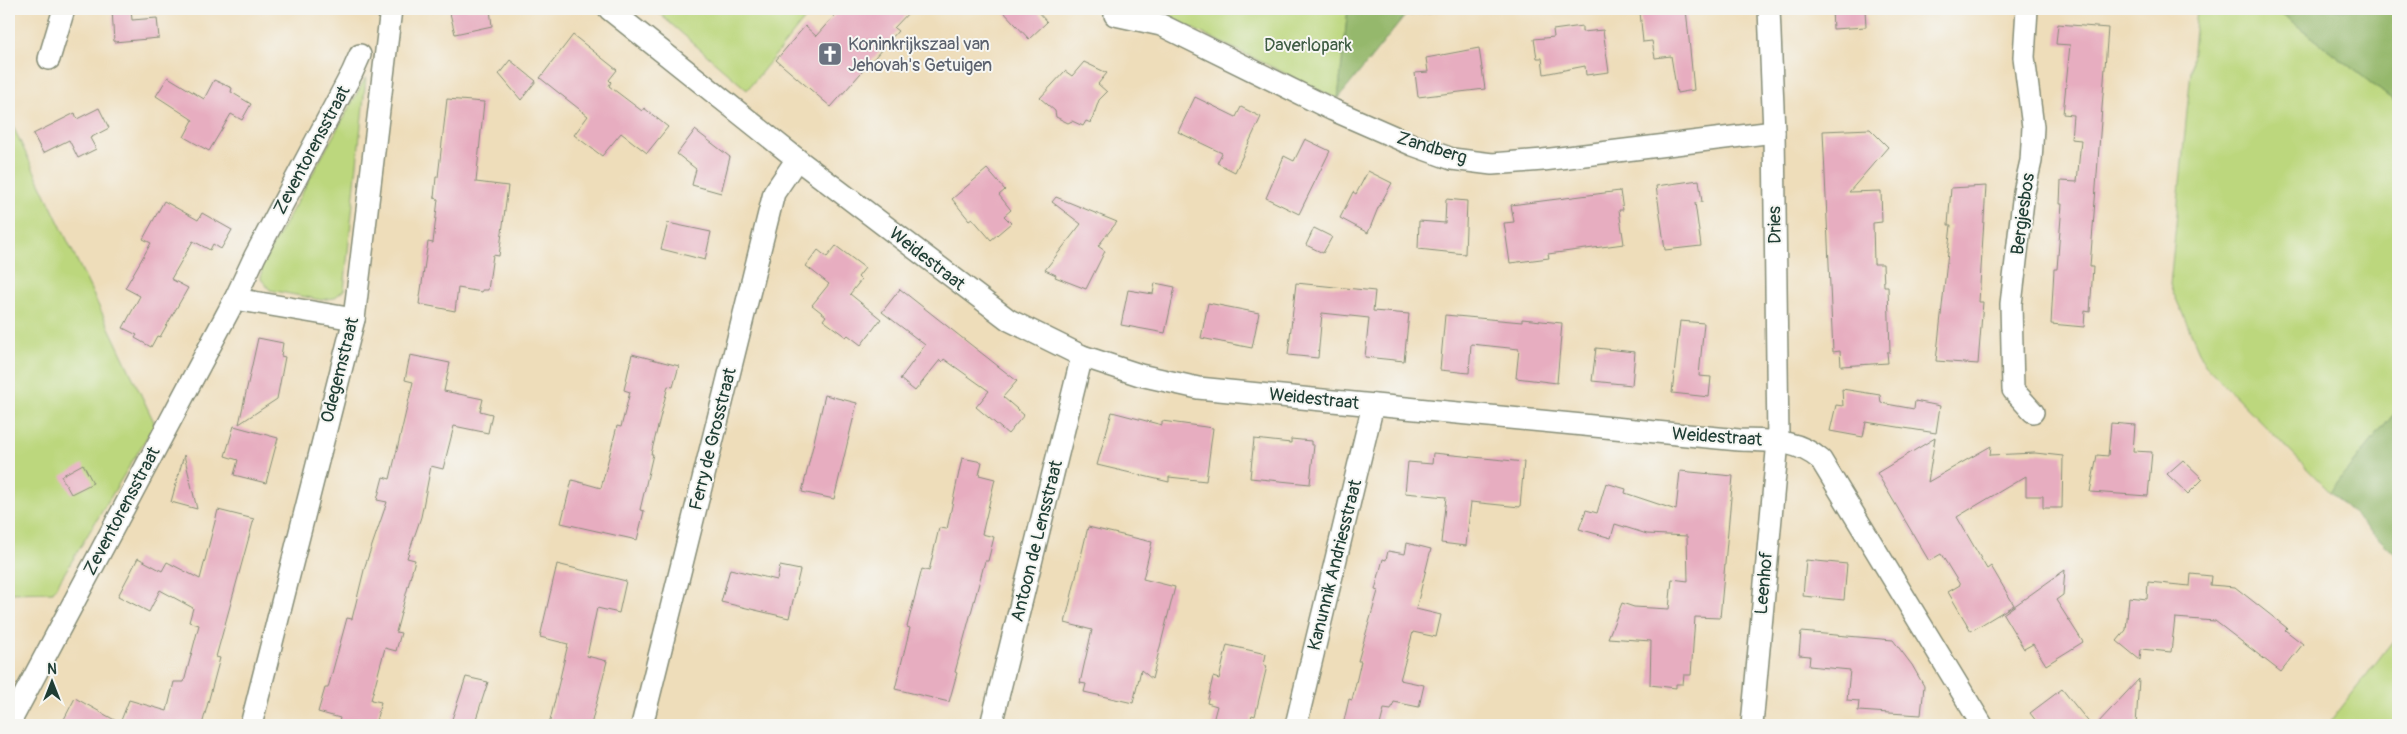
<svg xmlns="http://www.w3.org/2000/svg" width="2407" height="734" viewBox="0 0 2407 734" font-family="Pangolin,sans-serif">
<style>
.green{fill:#bcd77d;stroke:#6e8a58}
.forest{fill:#95b86c;stroke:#5a7a50}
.building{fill:#e7adc0}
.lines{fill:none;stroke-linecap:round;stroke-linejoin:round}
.minor-casing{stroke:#868d77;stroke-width:24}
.minor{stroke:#fff;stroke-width:21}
.labels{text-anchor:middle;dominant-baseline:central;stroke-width:4;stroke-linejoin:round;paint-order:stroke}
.worship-label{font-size:18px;fill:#5b616d;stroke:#f6f6f2;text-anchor:start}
.park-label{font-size:18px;fill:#3e5c43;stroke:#f6f6f2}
.street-label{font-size:18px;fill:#1f3d34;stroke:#f6f6f2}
</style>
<rect width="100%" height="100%" fill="#f6f6f2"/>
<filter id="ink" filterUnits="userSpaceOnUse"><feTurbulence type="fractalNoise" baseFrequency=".02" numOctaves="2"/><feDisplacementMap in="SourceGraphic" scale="10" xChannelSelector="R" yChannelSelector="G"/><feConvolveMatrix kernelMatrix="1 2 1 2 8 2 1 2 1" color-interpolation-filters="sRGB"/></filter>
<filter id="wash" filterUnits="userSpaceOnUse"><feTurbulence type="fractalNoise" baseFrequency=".0096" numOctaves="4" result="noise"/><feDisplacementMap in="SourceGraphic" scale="20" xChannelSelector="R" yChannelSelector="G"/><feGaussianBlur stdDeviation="1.12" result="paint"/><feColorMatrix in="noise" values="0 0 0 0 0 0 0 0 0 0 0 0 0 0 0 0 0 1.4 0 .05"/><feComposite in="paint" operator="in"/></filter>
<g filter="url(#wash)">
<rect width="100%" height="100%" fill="#eeddba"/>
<!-- green -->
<g class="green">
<path d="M654,9H813L747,90Z"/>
<path d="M1152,9H1348L1338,99Z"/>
<path d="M2197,9H2276L2398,104V409L2330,492L2205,365L2170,285Z"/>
<path d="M366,77L344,290L334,298L321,300L270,290L261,279L262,265Z"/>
<path d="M9,118L155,424L53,592L9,593Z"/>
<path d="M2398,634V725H2328Z"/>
</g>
<!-- forest -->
<g class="forest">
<path d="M1348,9H1448L1405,16L1338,99Z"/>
<path d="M2276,9H2398V104Z"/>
<path d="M2398,409V557L2330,492Z"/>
</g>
<g id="blocks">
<!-- building -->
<g class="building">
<path d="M112,9H131L132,20L157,18L159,38L114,42Z"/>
<path d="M449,9H490L492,26L455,34Z"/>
<path d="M840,9H912L894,28L898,31L831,107L776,60L805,26L816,36Z"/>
<path d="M1001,9H1035L1047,22L1029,39Z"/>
<path d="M1666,9H1686L1694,90L1677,93L1671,56L1655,58L1652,41L1643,42L1640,12Z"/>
<path d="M1832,9H1865L1866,27L1833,29Z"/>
<path d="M2058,24L2108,28L2090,267H2093L2090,312L2085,311L2084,327L2051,324L2054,269H2057L2062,204H2060L2061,181L2077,182L2081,140L2071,139L2073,115L2063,114L2070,45L2056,44Z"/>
<path d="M1582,26V32L1603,30L1609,72L1586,75L1585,66L1544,74L1542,58H1537L1534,39L1554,37L1553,30Z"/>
<path d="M573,35L617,70L609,80L611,82L609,86L642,111L644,108L668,127L647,153L621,133L602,156L574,135L588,116L540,78Z"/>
<path d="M1479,48L1485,89L1418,97L1415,73L1428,72L1426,58Z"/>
<path d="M510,60L536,81L521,100L499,74Z"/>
<path d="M1084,62L1107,73L1098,84L1107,92L1099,100L1091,123L1086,121L1083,126L1072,121L1068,123L1056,117L1055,111L1040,98L1065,71L1072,76Z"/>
<path d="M168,77L204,99L214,80L232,88L231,92L251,104L242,120L231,114L209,151L184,137L193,120L156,96Z"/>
<path d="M1195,97L1236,117L1241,107L1261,117L1235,172L1217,163L1222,153L1178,132Z"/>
<path d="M447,99L484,102L476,182L508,186L499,256L493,255L488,290H482V292L458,288L455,311L419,304L428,242L433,243L438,199L434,198L436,177H438Z"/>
<path d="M99,108L109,128L90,138L96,149L78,158L69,140L43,153L33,134L75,113L77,119Z"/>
<path d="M1870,129L1888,147L1849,192L1881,191L1882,222L1873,223L1874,264H1883L1884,286H1888L1890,352H1887L1888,363L1841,366L1840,351L1833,352L1823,131Z"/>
<path d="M695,130L730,157L721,193L692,185L696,169L677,154Z"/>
<path d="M1305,139L1330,151L1299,214L1266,198L1284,156L1294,161Z"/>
<path d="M987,169L1005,190L999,195L1011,210L1004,216L1011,223L991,240L972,218L969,220L952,199Z"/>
<path d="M1368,171L1392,183L1378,208L1368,233L1340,218L1353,192L1356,194Z"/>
<path d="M1699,180L1702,202L1695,203L1701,246L1665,250L1656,186Z"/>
<path d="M1986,186L1979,302H1983L1978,364L1936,361L1951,225H1948L1951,188Z"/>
<path d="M1620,191L1623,210H1619L1624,244L1548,254L1549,258L1510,263L1504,223L1514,222L1511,205Z"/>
<path d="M1056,197L1117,222L1098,246L1105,251L1086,289L1055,277L1056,275L1045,270L1081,224L1052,202Z"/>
<path d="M1446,199L1467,201L1465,254L1418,249L1419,221L1445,223Z"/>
<path d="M164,201L198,220L202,213L232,230L221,249L213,244L210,250L193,241L171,279L188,288L160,337L157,336L151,347L135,338L137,335L123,328L140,296L125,288L151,243L143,239Z"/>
<path d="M668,223L711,232L705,260L661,249Z"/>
<path d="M1314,228L1332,237L1323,253L1306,245Z"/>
<path d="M836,246L865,268L858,277L861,280L850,294L881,319L861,345L848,335L846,337L823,320L826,316L812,305L829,284L806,266L818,250L827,257Z"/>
<path d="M1155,283L1175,287L1165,333L1121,325L1128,290L1153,294Z"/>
<path d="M1296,283L1375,291L1373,311L1409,314L1404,361L1365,357L1369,318L1322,313L1318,358L1288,355Z"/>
<path d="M900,289L1017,381L1003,397L1024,415L1008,434L976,407L989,391L944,359L942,362L940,360L915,391L900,379L925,345L882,312Z"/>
<path d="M1208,303L1259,313L1252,348L1201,338Z"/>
<path d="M1445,315L1522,322V319L1562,323L1557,383L1516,378L1519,349L1471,344L1469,373L1440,370Z"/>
<path d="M1680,321L1704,323L1699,376L1711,377L1709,397L1672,393Z"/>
<path d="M258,338L283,343L281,356L285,357L277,399L239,424Z"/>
<path d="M1596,348L1635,352L1632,385L1592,381Z"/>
<path d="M632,354L679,366L673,387L668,386L651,454H653L640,510L644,511L637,540L561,523L572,480L601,488L617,426L621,427L630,392L624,390Z"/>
<path d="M410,355L450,363L444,391L483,399L480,411L492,414L488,433L454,426L443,469L431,466L421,517L407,558L415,560L396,632L401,633L396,651L385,648L371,700L381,702L375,725H338L340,718L318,712L325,688H328L347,618L352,619L365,566L387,502L377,500L383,477L390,479L413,382L405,380Z"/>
<path d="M1842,389L1880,395L1881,403L1914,409L1915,401L1940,406L1936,433L1866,422L1863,437L1830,431L1836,405L1843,406Z"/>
<path d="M825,395L857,403L834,499L802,492Z"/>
<path d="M1112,412L1162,425V421L1213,428L1206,481L1169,477V482L1097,465Z"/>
<path d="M2111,423L2135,425L2133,451L2152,452L2148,496L2090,492L2097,455L2108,456Z"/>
<path d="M234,426L278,438L266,483L234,475L238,460L225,456Z"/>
<path d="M1935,438L1928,482L1991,446L1990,455L2035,453L2063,456L2062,508H2043V496H2026V476L1957,517L1987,569L1991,566L2014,605L1971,631L1948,592L1960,585L1941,554L1929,561L1877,473Z"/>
<path d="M1254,439L1291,443V439L1311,441V445H1314L1310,484L1250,478Z"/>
<path d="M1433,453L1524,462L1520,507L1471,502L1466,546L1441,543L1446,497L1405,493L1408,462L1432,464Z"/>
<path d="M184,455L197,509L171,502Z"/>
<path d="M962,458L982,462L979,475L995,479L982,534L994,537L988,561H985L955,672L957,673L949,702L895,689L910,628L907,627L922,569L929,571L939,528L947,529Z"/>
<path d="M2183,460L2203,479L2188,494L2167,474Z"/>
<path d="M83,464L93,483L71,494L61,476Z"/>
<path d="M1680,471L1733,476L1720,618L1695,617L1691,675H1684L1683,684H1676V688L1650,685L1651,641L1608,638L1622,603L1634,607L1669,609L1672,579L1688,581L1687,536L1647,534L1615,524L1611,538L1579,529L1586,510L1597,513L1606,483L1626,489L1625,493L1676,510Z"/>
<path d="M218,510L254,519L216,657L220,658L202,725H61L75,698L120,723L129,700L167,711L174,682H184L199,625L189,622L193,608L160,590L149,612L118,596L138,558L162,571L167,562L200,579Z"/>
<path d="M1088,527L1152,542L1143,579L1175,587L1152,679L1141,670L1133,703L1084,692L1086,684L1080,683L1092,630L1065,623Z"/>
<path d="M1407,543L1431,549L1416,609L1441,615L1436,637L1413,632L1400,680L1424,685L1419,707L1394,702L1391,710L1384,709L1380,725H1343L1349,699L1352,700L1361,661H1358L1378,591L1375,590L1383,559L1386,560L1388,551L1405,554Z"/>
<path d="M1806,560L1847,564L1844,600L1803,596Z"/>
<path d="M557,564L626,581L619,613L597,608L587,656L607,661L591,725H549L568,644L540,637Z"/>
<path d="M780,566L800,570L789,618L721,602L730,569L777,580Z"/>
<path d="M2065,570L2063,595L2056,600L2083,642L2046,665L2033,644L2024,649L2003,614Z"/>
<path d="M2191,574L2211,576L2210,585L2235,587L2287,628L2285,630L2303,644L2281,672L2215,621L2175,618L2171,652L2141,649L2140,660L2117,641L2126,630L2129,597L2147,599L2148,582L2190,586Z"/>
<path d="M1801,632L1893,640L1912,665L1924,686L1921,715L1858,711L1859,701L1847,700L1850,670L1809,666L1810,656L1799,655Z"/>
<path d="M1227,645L1266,654L1264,665L1267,666L1255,716L1252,715L1249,725H1212L1217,706L1207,703L1213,677L1219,679Z"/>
<path d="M466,677L488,682L474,725H450Z"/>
<path d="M2139,679L2136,725H2096Z"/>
<path d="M2062,689L2091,725H2039L2030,713Z"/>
</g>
</g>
</g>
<g filter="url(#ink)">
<use href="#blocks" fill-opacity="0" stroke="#868d77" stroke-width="1"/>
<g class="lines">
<defs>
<g id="minor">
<path d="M609,9L797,159L1009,320L1082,356L1140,375L1198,388L1739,440C1769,441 1797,439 1821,460L1982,725"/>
<path d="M2027,9L2024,57L2033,127L2031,161L2024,192L2011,304L2013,390L2033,412"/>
<path d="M1115,15L1161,25L1333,110L1413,145L1452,159L1492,164L1543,160L1774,132"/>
<path d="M49,59L64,9"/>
<path d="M235,299L354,319"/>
<path d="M9,724L235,299L255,256L352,73L360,55"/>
<path d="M251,725L354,319L391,9"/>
<path d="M642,725L774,193L797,159"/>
<path d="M991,725L1082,356"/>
<path d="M1296,725L1373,405"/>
<path d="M1752,725L1778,441L1774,132L1769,9"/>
</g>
</defs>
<!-- minor casing -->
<use href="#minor" class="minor-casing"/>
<!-- minor -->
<use href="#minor" class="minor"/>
</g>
</g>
<!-- icons -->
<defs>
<symbol id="church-square" viewBox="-11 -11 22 22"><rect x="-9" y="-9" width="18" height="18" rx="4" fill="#6b7280" stroke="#f6f6f2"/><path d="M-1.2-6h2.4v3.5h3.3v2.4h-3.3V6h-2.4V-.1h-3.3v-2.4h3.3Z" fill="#fff"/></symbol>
</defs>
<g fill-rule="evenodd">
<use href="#church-square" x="816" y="40" width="28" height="28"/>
</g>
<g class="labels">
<!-- worship labels -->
<g class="worship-label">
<text x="848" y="44">Koninkrijkszaal van<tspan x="848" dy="21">Jehovah's Getuigen</tspan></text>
</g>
<!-- park labels -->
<g class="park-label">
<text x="1308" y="45">Daverlopark</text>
</g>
<!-- street labels -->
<g class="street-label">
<text transform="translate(1432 148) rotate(17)">Zandberg</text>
<text transform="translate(312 150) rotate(-62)">Zeventorensstraat</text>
<text transform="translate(2023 214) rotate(-82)">Bergjesbos</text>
<text transform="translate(1775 225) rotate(-91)">Dries</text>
<text transform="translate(927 259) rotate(38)">Weidestraat</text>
<text transform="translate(340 370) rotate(-76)">Odegemstraat</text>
<text transform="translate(1314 399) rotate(6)">Weidestraat</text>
<text transform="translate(1717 437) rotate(4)">Weidestraat</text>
<text transform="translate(713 439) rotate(-76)">Ferry de Grosstraat</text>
<text transform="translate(122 511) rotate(-62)">Zeventorensstraat</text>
<text transform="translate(1037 541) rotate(-76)">Antoon de Lensstraat</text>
<text transform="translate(1335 565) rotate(-76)">Kanunnik Andriesstraat</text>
<text transform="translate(1764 583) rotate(-85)">Leenhof</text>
</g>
</g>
<!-- margin -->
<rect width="2407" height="734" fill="none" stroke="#f6f6f2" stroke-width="30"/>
<!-- north arrow -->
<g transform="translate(52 682)" stroke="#f6f6f2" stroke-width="4" paint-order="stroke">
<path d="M0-4L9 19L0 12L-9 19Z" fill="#1f3d34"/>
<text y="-8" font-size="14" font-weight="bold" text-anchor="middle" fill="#1f3d34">N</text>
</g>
</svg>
